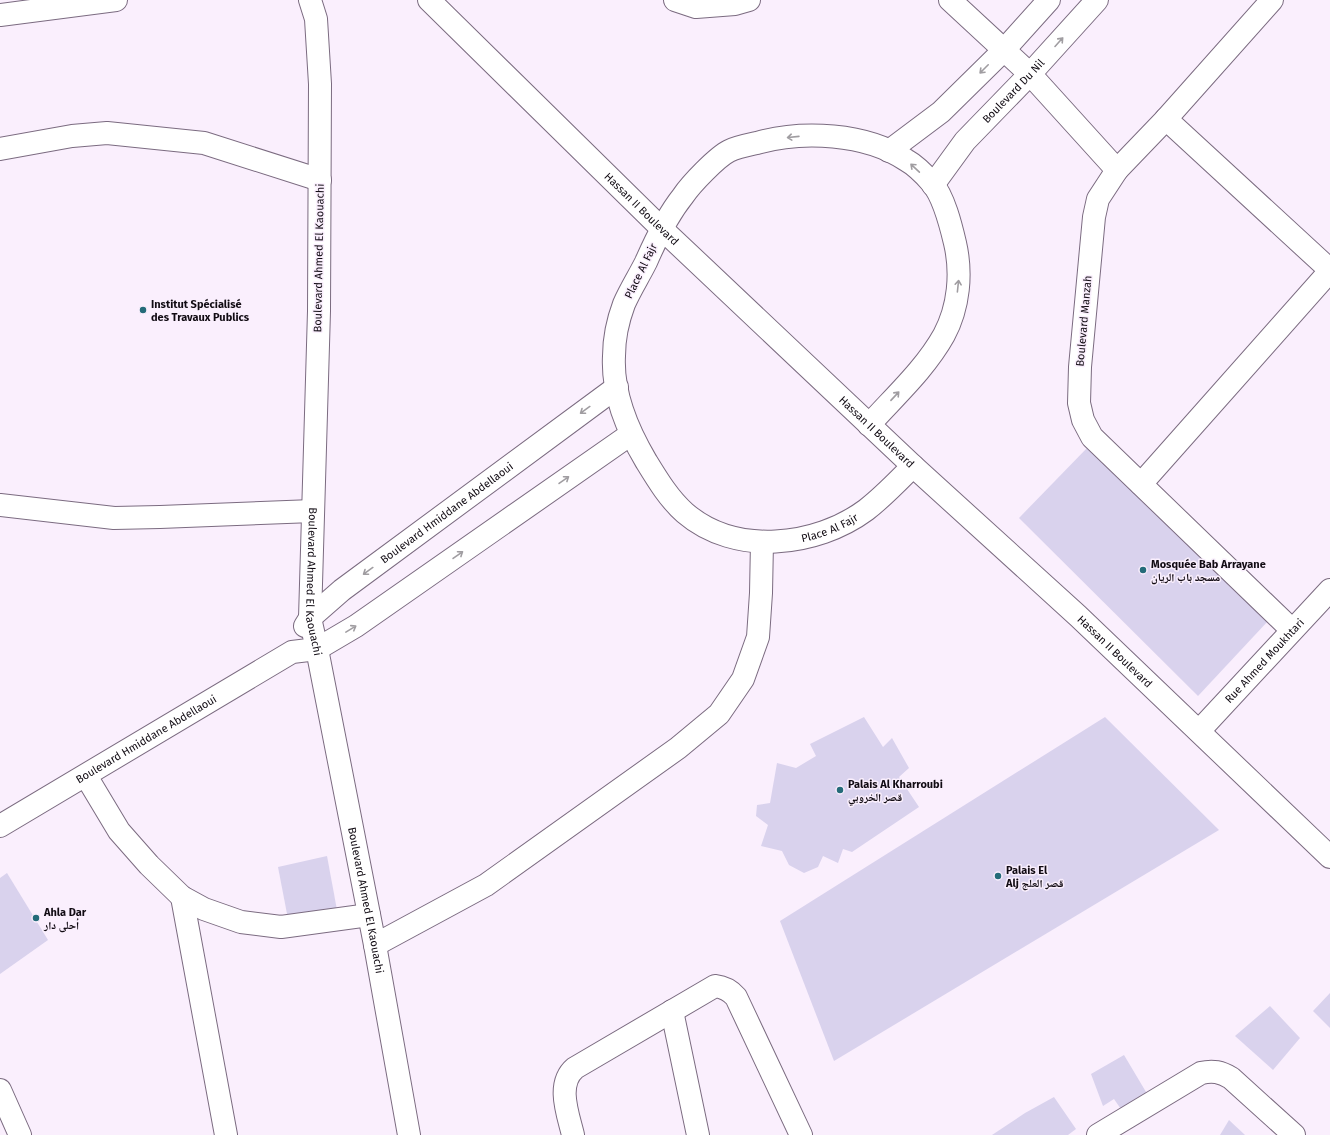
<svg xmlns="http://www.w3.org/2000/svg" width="1330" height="1135" viewBox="0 0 1330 1135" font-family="'Fira Sans','Noto Naskh Arabic',sans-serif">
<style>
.building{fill:#d9d2ed}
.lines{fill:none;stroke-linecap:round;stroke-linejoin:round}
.minor-casing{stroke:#7b6b80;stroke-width:24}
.major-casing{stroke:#7b6b80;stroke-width:24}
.minor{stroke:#fff;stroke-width:22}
.major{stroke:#fff;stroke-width:22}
.oneway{stroke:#a09da1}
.poi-dot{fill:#246b79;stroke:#faeffd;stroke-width:1.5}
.labels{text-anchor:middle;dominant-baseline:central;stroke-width:3;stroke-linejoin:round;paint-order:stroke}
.street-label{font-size:11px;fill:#110b13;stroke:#faeffd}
.poi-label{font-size:11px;font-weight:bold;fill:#110b13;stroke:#faeffd;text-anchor:start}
</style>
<rect width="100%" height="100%" fill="#faeffd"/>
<!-- building -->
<g class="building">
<path d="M1088,447L1268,621L1198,696L1019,518Z"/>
<path d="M864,717L883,747L892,738L909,768L899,777L919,807L852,852L843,849L838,863L823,856L818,867L804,873L789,865L782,851L761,846L768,825L756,816L757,805L770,803L777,763L796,768L816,756L810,744Z"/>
<path d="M1105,717L1219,830L834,1061L780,921Z"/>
<path d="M327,856L337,910L288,919L278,867Z"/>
<path d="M7,873L48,940L0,974V878Z"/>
<path d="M1330,993V1028L1313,1011Z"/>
<path d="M1270,1006L1300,1038L1273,1070L1235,1036Z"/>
<path d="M1124,1055L1149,1097L1125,1115L1114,1099L1103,1106L1091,1074Z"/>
<path d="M1054,1097L1076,1129L1068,1135H992L1025,1113Z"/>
<path d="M1229,1120L1245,1135H1220Z"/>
</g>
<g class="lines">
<defs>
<g id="minor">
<path id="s1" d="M310,0L316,19L320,84L319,311L310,618L317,649L375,945L409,1135"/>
<path d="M675,0L696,7L735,4L749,0"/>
<path d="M950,0L1030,74L1117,170"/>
<path d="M1272,0L1166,119L1117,170L1098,199L1094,217L1080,367L1079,403L1083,420L1092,437L1292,630"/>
<path d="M0,15L116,0"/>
<path d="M1166,119L1330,270"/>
<path d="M0,149L72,136L107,133L204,143L320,180"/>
<path d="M889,151L941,112L1004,50L1049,0"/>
<path id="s2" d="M933,185L965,141L1030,74L1097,0"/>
<path id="s3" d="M869,425C895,396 925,369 944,335C959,307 962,273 955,243C951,226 944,197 932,183C925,175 915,165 906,160C866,133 802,130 757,143C748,145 737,147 729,151C717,157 691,184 683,196C667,216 656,239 646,262C639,276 630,290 624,304C618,320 614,339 614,356C612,394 627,429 646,461C657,479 669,499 685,513C735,556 816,547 866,510C883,497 898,481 913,466"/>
<path d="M1141,484L1330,271"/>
<path d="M0,505L114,518L160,517L313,511"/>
<path id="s4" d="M305,626L310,618L342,590L617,387"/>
<path id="s5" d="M1199,731L1330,590"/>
<path d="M86,776L119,831L149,865L182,897L204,909L241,922L281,927L369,915"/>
<path id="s6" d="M0,826L292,652L317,649L356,626L631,434"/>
<path d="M182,897L226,1135"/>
<path d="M375,945L486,885L678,748L719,714L743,679L758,637L761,593L762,542"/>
<path d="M672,1011L698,1135"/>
<path d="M0,1090L20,1135"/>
<path d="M573,1135C568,1114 556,1084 575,1068L715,986C724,987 730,990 736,997L801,1135"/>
<path d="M1098,1135L1201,1073C1213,1070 1221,1072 1231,1078L1294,1135"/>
</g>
<g id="major">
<path id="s7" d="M429,0L661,228L913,466L1078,616L1330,857"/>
</g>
</defs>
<!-- minor casing -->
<use href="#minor" class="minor-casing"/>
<!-- major casing -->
<use href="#major" class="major-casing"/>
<!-- minor -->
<use href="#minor" class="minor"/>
<!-- major -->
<use href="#major" class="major"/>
</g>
<!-- one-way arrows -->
<defs><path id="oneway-shaft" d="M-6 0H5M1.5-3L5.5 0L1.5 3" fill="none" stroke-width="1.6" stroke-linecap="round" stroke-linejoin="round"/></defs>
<g class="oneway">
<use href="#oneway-shaft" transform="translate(1059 42) rotate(-48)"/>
<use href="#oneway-shaft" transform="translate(984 69) rotate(135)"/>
<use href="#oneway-shaft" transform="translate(793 137) rotate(174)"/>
<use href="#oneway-shaft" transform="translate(915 168) rotate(-137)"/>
<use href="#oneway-shaft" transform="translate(958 286) rotate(-84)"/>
<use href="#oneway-shaft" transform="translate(895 396) rotate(-47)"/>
<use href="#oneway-shaft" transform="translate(585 410) rotate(144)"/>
<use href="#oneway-shaft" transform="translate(564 480) rotate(-35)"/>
<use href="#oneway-shaft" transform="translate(458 555) rotate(-35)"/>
<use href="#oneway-shaft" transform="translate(368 571) rotate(144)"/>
<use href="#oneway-shaft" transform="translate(351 629) rotate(-31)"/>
</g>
<!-- markers -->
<g class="poi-dot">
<circle cx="143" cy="310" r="4"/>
<circle cx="1143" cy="570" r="4"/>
<circle cx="840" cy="790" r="4"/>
<circle cx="998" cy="876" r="4"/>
<circle cx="36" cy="918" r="4"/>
</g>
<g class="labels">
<!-- street labels -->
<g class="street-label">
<text stroke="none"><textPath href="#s2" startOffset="124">Boulevard Du Nil</textPath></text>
<text stroke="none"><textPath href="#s7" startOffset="298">Hassan II Boulevard</textPath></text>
<text transform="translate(319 258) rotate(-89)">Boulevard Ahmed El Kaouachi</text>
<text transform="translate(641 271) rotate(-64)">Place Al Fajr</text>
<text transform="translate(1084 321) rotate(-85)">Boulevard Manzah</text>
<text stroke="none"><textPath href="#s7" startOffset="622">Hassan II Boulevard</textPath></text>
<text stroke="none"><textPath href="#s4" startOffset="182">Boulevard Hmiddane Abdellaoui</textPath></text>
<text stroke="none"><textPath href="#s3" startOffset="1066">Place Al Fajr</textPath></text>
<text stroke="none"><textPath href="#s1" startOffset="583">Boulevard Ahmed El Kaouachi</textPath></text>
<text stroke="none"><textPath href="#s7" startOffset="946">Hassan II Boulevard</textPath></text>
<text stroke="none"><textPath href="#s5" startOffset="96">Rue Ahmed Moukhtari</textPath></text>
<text stroke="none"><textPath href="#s6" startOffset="170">Boulevard Hmiddane Abdellaoui</textPath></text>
<text stroke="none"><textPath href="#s1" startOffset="907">Boulevard Ahmed El Kaouachi</textPath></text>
</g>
<!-- poi labels -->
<g class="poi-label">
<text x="151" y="304">Institut Spécialisé<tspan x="151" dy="13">des Travaux Publics</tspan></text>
<text x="1151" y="564">Mosquée Bab Arrayane<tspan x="1151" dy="13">مسجد باب الريان</tspan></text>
<text x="848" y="784">Palais Al Kharroubi<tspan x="848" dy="13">قصر الخروبي</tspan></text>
<text x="1006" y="870">Palais El<tspan x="1006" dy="13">Alj قصر العلج</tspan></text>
<text x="44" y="912">Ahla Dar<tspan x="44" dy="13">أحلى دار</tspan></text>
</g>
</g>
</svg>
